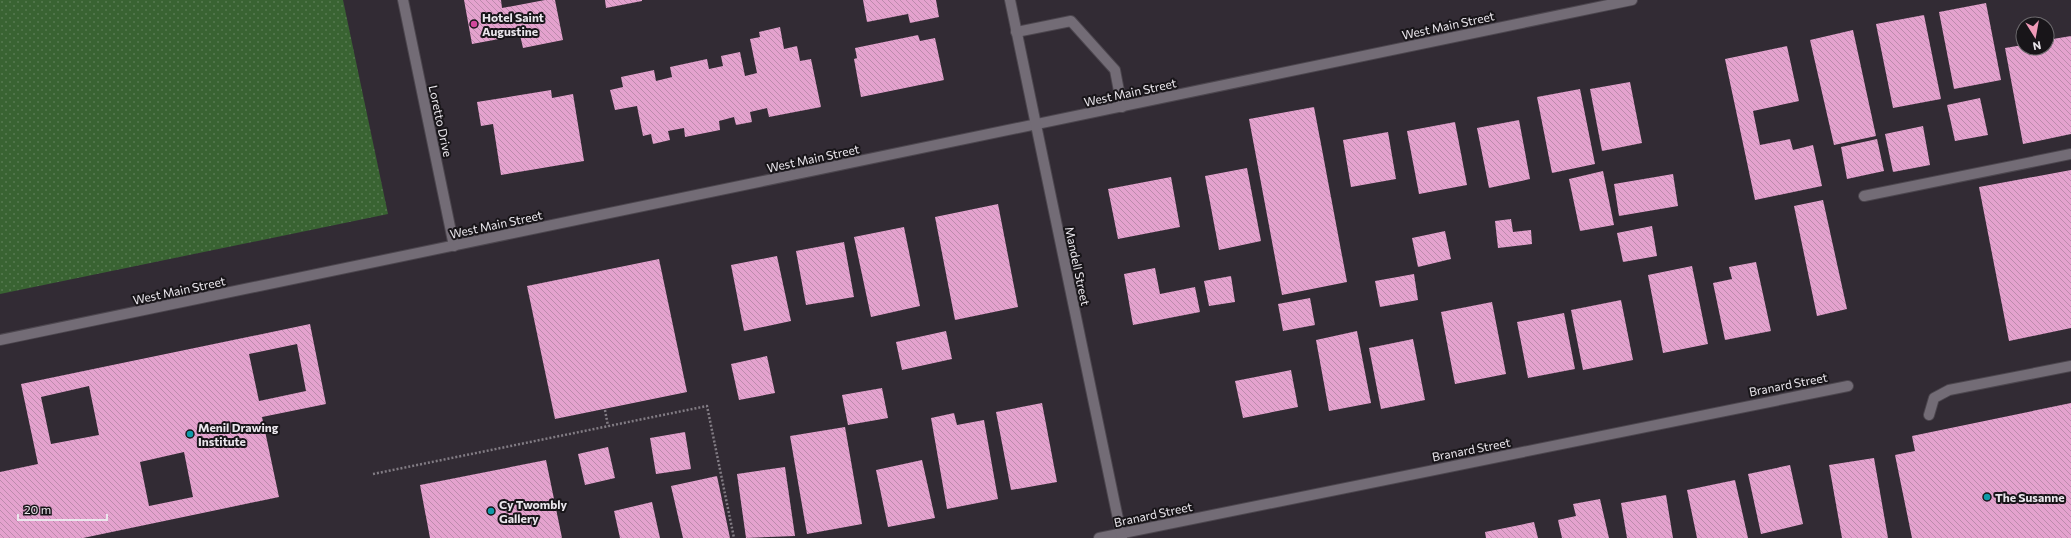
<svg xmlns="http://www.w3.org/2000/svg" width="2071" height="538" viewBox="0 0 2071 538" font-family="Commissioner,sans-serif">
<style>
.grass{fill:url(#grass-dots)}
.building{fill:url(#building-back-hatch);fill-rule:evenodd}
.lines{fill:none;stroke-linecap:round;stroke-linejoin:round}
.service-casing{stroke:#4c464e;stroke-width:12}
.minor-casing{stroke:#4c464e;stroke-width:12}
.tertiary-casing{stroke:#4c464e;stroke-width:12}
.path{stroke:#827c84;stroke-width:2.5;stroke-dasharray:2 2;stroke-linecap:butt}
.service{stroke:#736c76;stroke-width:10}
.minor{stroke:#736c76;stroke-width:10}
.tertiary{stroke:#736c76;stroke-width:10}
.hotel-dot{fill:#d1479c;stroke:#181519;stroke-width:1.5}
.culture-dot{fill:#0f9aa8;stroke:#181519;stroke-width:1.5}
.labels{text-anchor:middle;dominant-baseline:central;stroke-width:4;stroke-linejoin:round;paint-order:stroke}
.poi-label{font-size:12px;font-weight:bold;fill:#eae6ec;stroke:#181519;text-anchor:start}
.street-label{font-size:12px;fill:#eae6ec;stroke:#181519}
</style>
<defs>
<pattern id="grass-dots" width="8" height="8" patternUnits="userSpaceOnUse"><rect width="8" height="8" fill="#396332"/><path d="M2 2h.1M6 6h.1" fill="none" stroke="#567950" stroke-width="1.8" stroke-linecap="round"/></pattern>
<pattern id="building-back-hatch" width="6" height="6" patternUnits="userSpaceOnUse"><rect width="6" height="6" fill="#e4a2ce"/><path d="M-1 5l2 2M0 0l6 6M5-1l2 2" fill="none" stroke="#bc8bac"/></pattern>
</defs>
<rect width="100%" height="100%" fill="#322b34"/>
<!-- grass -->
<path class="grass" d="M0,0H343L388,214L0,294Z"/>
<!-- building -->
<g class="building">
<path d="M464,0H501L502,8L545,0H555L563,40L523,48L520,35L472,44Z"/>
<path d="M605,0H642V1L606,8Z"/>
<path d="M863,0H936L939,17L910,23L908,14L867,22Z"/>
<path d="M1986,3L2001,80L1954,89L1939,12Z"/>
<path d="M1924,15L1941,99L1893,108L1876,24Z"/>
<path d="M780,27L784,49L797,46L800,61L811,59L821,107L769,117L767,108L750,112L752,122L736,125L734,117L719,121L720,130L685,137L684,128L668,131L670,140L653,144L651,134L643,136L637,106L615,110L610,90L623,87L621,77L654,70L656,81L672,77L670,67L707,59L709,69L723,66L721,56L740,52L745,76L757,73L750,39L760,37L759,32Z"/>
<path d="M1853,30L1876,136L1834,145L1810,40Z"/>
<path d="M918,35L920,41L935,38L944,80L861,97L854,59L857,58L855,48Z"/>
<path d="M2071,36V134L2023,144L2005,48L2023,45V48H2047V40Z"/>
<path d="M1787,46L1799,101L1753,111L1760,145L1790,139L1793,150L1813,145L1822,186L1755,200L1725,59Z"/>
<path d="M1630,82L1642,143L1602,151L1590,89Z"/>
<path d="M1580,89L1595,164L1552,173L1537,97Z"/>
<path d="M551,90L552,98L573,94L584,161L501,175L493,124L481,126L477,102Z"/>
<path d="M1980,98L1988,135L1955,141L1947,105Z"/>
<path d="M1314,107L1347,282L1282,295L1249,119Z"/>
<path d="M1519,120L1530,179L1489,188L1477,128Z"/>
<path d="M1455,122L1467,185L1419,194L1407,131Z"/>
<path d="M1923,126L1930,165L1893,172L1885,134Z"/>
<path d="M1388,132L1396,179L1351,187L1343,140Z"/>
<path d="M1877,139L1884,171L1847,179L1841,147Z"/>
<path d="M1247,168L1261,241L1219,250L1205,176Z"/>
<path d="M2071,170V328L2009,341L1979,187Z"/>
<path d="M1603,171L1614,225L1580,231L1569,179Z"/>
<path d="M1673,174L1678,206L1619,216L1614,184Z"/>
<path d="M1171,177L1180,227L1118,239L1108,189Z"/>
<path d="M1823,200L1847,309L1817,316L1794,206Z"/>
<path d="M998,204L1018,307L955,320L935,217Z"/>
<path d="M1511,219L1513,232L1531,230L1532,244L1498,248L1495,221Z"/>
<path d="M1652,226L1657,256L1623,262L1617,233Z"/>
<path d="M904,227L920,306L871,317L854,237Z"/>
<path d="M1445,231L1451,259L1418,267L1412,238Z"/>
<path d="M844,242L854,297L806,305L796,251Z"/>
<path d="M777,256L791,321L744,331L731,265Z"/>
<path d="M659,259L687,392L555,419L527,286Z"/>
<path d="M1756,262L1771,331L1725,340L1713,283L1732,279L1729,267Z"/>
<path d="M1692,266L1708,344L1663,353L1648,275Z"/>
<path d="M1155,268L1160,294L1195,287L1200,312L1133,325L1124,274Z"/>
<path d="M1414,274L1418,300L1380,307L1375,281Z"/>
<path d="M1231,276L1235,302L1209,306L1204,281Z"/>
<path d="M1310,298L1315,325L1283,331L1278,304Z"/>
<path d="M1621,300L1633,360L1583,370L1571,310Z"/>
<path d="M1492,302L1506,374L1455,384L1441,312Z"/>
<path d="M1564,313L1575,369L1528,378L1517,322Z"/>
<path d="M310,324L326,404L262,417L279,497L83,538H0V472L38,464L21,384ZM297,344L306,391L259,401L249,354ZM89,386L99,435L51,444L41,397ZM184,452L193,497L149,506L140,462Z"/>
<path d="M946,331L952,359L902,370L896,342Z"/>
<path d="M1357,331L1371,403L1329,411L1316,340Z"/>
<path d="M1413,339L1425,400L1381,409L1369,348Z"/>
<path d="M767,356L775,393L739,400L731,364Z"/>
<path d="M1291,370L1298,407L1243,418L1235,381Z"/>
<path d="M882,388L888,418L848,425L842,395Z"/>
<path d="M1042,403L1057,482L1011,490L996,412Z"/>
<path d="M2071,403V538H1912L1895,455L1915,451L1912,436Z"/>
<path d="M954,413L957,425L984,420L998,499L947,509L931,418Z"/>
<path d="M845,427L862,524L807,534L790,436Z"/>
<path d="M685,432L691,469L656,474L650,438Z"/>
<path d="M608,447L615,478L585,485L578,454Z"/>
<path d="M1874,458L1888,538H1842L1829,465Z"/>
<path d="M546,460L562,538H430L420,485Z"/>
<path d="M922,460L935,518L888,527L876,470Z"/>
<path d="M1790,465L1803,524L1761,534L1748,474Z"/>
<path d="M785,467L795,536L746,538L737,474Z"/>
<path d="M717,476L730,538H683L671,486Z"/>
<path d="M1735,480L1748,538H1697L1687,490Z"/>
<path d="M1666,495L1673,538H1627L1621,503Z"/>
<path d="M1600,499L1609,538H1562L1558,520L1576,516L1573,504Z"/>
<path d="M652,502L660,538H620L614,511Z"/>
<path d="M1534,522L1538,538H1486L1485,532Z"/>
</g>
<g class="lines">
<defs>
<g id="service">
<path d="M1016,32L1071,21L1115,70L1122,107"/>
<path d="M1864,196L2071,154"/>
<path d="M1929,415L1934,398L1949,390L2071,366"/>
</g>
<g id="minor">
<path d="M403,0L454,246"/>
<path d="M0,340L1632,0"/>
<path d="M1099,538L1848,386"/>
</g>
<path id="tertiary" d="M1010,0L1122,538"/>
</defs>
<!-- service casing -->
<use href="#service" class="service-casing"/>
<!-- minor casing -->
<use href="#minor" class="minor-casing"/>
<!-- tertiary casing -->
<use href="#tertiary" class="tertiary-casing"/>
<!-- path -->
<g class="path">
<path d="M605,410L608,426"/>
<path d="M373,474L707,406L734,538"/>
</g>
<!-- service -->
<use href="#service" class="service"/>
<!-- minor -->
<use href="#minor" class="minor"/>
<!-- tertiary -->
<use href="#tertiary" class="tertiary"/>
</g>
<!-- markers -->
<circle class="hotel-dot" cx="474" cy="24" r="4"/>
<g class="culture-dot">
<circle cx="190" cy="434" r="4"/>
<circle cx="1987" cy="497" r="4"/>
<circle cx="491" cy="511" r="4"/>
</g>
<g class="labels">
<!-- poi labels -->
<g class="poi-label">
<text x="482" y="17">Hotel Saint<tspan x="482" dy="14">Augustine</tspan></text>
<text x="198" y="427">Menil Drawing<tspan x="198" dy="14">Institute</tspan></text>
<text x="1995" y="497">The Susanne</text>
<text x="499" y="504">Cy Twombly<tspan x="499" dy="14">Gallery</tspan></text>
</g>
<!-- street labels -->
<g class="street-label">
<text transform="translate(1448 25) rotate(-12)">West Main Street</text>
<text transform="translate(1130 92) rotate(-12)">West Main Street</text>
<text transform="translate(441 121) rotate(78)">Loretto Drive</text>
<text transform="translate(813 158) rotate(-12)">West Main Street</text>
<text transform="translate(496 224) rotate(-12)">West Main Street</text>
<text transform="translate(1078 266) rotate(78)">Mandell Street</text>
<text transform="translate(179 290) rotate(-12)">West Main Street</text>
<text transform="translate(1788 384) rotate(-11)">Branard Street</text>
<text transform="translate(1471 449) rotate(-11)">Branard Street</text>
<text transform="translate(1153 514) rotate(-12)">Branard Street</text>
</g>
</g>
<!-- north arrow -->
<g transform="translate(2035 36) rotate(169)"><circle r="19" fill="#181519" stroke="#6c696d"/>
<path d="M0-3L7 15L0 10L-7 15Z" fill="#ef9ab8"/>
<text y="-6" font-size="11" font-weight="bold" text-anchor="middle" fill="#eae6ec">N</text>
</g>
<!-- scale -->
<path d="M18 514v6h89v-6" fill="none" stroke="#eae6ec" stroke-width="2"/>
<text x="24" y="514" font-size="12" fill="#eae6ec" stroke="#181519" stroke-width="3" paint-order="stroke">20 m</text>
</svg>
